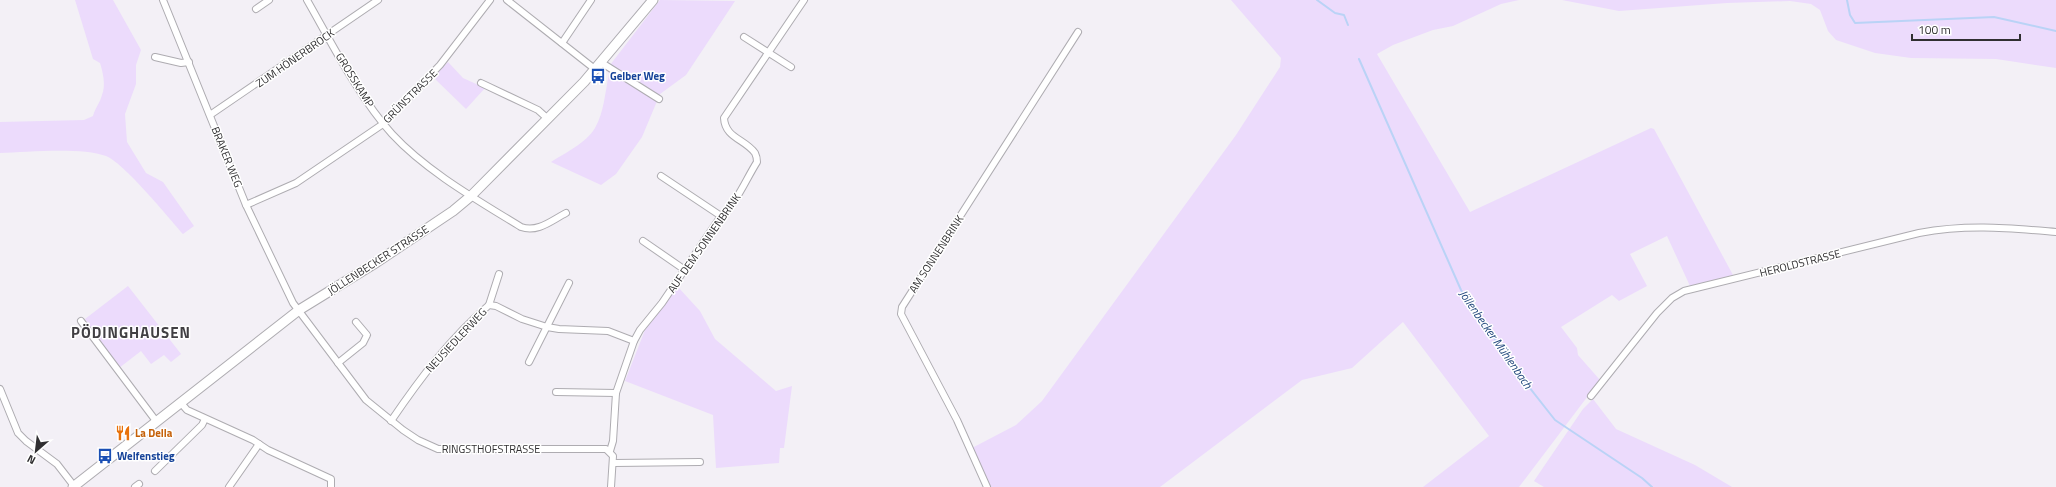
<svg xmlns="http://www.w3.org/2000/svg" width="2056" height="487" viewBox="0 0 2056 487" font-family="'Titillium Web',sans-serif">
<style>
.green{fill:#ecdbfc}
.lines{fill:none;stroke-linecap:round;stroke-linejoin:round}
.stream{stroke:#bad3f6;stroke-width:2}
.minor-casing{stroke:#aeacb1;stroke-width:8}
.secondary-casing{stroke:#aeacb1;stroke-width:11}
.minor{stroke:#fff;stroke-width:6}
.secondary{stroke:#fff;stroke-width:9}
.labels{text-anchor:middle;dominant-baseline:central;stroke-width:3;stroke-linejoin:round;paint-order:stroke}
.street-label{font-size:11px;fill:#302f31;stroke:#fff}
.transit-label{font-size:11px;font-weight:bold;fill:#164399;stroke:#fff;text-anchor:start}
.food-label{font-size:11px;font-weight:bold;fill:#c56008;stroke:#fff;text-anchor:start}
.water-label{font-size:12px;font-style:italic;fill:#22487d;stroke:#fff}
.district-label{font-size:15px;font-weight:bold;letter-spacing:1px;fill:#413f43;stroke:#fff}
</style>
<rect width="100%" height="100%" fill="#f3f0f6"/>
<!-- green -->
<g class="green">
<path d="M75,0H113L141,50L136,65V84L125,114L127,142L146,173L163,182L194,226L183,234C169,218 123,162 106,156C82,147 28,152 0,153V122L84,120L93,116C95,108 100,103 102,95C106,85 103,73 100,63L93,59Z"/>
<path d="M660,0L735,1L686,75L660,94L642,137L616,174L601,185L551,162C565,153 586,143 595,128C604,113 605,92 609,74L607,69Z"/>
<path d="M1231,0H1519L1501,4L1453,26L1433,30L1393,45L1377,54L1470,212L1651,128L1654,129L1733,275L1690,286L1667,236L1630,254L1647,286L1619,301L1612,295L1561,327L1577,348L1578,355L1600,380L1519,487H1423L1489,436L1403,322L1352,368L1302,380L1160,487H990L972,448L1016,425L1042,401L1236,135L1280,67L1281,58Z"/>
<path d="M1562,0H2056V68L1996,59L1911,58L1875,53L1836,40L1828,31L1820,10L1811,4L1790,1L1727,3L1619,11Z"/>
<path d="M448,62L463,78L485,88L466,109L433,77Z"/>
<path d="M128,286L181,354L171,362L164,355L151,364L141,351L119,368L85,319Z"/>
<path d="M678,287L700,311L715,339L776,391L792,386L784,448H780L779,463L716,468L713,415L625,381L645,330Z"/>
<path d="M1593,399L1616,429L1695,465L1732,487H1544L1534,481L1583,409Z"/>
</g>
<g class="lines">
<!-- stream -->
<g class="stream">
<path d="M1317,0L1335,13L1344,15L1348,25"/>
<path d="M1847,0L1850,15L1855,23L1994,17L2056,31"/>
<path d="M1359,59L1461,290L1518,373L1555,420L1642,478L1652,487"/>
</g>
<defs>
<g id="minor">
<path d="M163,0L246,205L293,303L366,400L403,430L418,440L438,449H606L613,456L611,487"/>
<path d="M307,0C331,42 360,99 392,134C426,171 479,201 521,227C538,233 552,220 566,213"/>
<path d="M507,0L596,70"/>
<path d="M256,9L269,0"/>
<path d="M744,37L791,67"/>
<path d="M562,43L591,0"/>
<path d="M155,57L181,63L189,62"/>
<path d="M602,63L659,99"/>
<path d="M481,83L538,110L548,119"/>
<path d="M210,115L378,0"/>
<path d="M661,176L721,216"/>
<path d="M246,205L296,183L383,124L440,65L490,0"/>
<path d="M643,241L685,270"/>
<path d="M489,305L499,274"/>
<path d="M81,321L156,421"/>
<path d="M529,362L569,283"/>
<path d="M338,363L363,343L367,335L356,322"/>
<path d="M0,389L18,433L26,441L57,464L74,486"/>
<path d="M556,392L616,393"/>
<path d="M1591,396L1657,313L1672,298L1684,291L1919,233C1968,224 2007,228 2056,232"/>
<path d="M180,402L187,410L253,440L268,450L331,479V487"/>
<path d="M391,421C419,380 450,338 489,305L496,306L522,319L547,327L559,329L608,331L634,341"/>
<path d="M610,451L613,441L616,393L634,341L640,330L662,303L721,216C738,201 745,181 757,162C757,160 756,155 755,153C745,139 725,138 724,118L804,0"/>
<path d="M614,463L700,462"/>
<path d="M155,471L202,425L205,419"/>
<path d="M135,487L139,484"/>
<path d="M229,487L259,444"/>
<path d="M987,487L957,420L901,314L902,307L1078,32"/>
</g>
<path id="secondary" d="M73,487L299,310L377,262L453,211L471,196L584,82L653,0"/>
</defs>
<!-- minor casing -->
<use href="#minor" class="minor-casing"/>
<!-- secondary casing -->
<use href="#secondary" class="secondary-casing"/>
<!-- minor -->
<use href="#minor" class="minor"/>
<!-- secondary -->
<use href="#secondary" class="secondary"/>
</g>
<!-- icons -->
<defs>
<symbol id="bus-bare" viewBox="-9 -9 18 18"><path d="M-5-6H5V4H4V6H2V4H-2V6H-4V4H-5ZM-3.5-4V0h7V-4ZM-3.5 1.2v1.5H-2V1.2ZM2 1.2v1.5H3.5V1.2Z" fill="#1a4fb4" stroke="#fff" stroke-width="2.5" paint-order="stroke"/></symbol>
<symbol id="restaurant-bare" viewBox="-9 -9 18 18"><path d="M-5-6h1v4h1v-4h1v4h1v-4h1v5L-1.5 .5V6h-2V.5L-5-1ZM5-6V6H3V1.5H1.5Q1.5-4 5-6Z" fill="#e8710a" stroke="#fff" stroke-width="2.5" paint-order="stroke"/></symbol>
</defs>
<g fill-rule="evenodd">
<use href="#bus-bare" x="587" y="65" width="22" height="22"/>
<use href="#restaurant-bare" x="112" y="422" width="22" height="22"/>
<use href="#bus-bare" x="94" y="445" width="22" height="22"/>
</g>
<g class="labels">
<!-- street labels -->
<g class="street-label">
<text transform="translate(295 58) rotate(-35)">ZUM HÖNERBROCK</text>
<text transform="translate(355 80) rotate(58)">GROSSKAMP</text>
<text transform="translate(410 96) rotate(-45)">GRÜNSTRASSE</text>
<text transform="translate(227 157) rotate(68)">BRAKER WEG</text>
<text transform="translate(704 243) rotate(-55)">AUF DEM SONNENBRINK</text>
<text transform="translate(936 254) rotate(-57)">AM SONNENBRINK</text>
<text transform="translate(378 260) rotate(-33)">JÖLLENBECKER STRASSE</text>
<text transform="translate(1800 263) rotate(-14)">HEROLDSTRASSE</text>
<text transform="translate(456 340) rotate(-47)">NEUSIEDLERWEG</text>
<text x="491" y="449">RINGSTHOFSTRASSE</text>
</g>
<!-- transit labels -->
<g class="transit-label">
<text x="610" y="76">Gelber Weg</text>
<text x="117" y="456">Welfenstieg</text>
</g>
<!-- food labels -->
<g class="food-label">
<text x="135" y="433">La Della</text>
</g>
<!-- water labels -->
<g class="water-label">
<text transform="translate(1496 339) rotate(55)">Jöllenbecker Mühlenbach</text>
</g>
<!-- district labels -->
<g class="district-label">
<text x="131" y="332">PÖDINGHAUSEN</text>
</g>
</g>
<!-- north arrow -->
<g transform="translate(36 451) rotate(208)" stroke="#ffffff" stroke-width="3" paint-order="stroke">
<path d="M0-3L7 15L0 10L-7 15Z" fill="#302f31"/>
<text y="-6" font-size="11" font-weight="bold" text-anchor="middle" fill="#302f31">N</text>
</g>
<!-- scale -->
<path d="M1912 34v6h108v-6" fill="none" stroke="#302f31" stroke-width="2"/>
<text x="1918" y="34" font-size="12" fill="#302f31" stroke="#ffffff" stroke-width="3" paint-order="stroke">100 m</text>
</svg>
